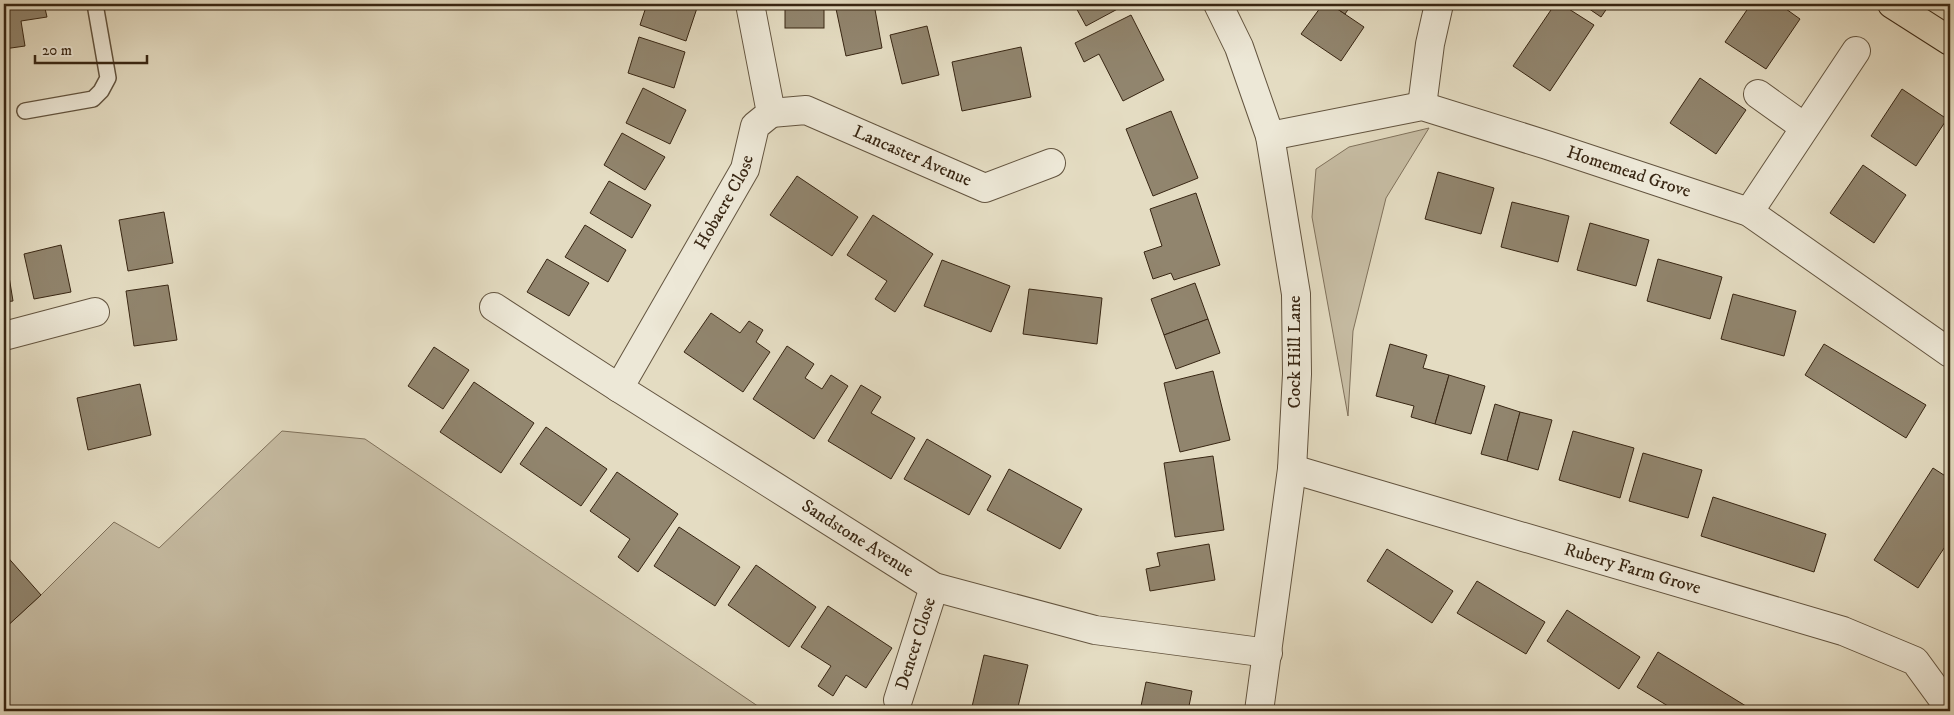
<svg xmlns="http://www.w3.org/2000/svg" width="1954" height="715" viewBox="0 0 1954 715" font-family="'IM FELL DW Pica',serif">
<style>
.green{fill:#c7bda4;stroke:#80725c}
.building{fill:#91856e;stroke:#382613}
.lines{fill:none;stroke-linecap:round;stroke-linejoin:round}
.lane-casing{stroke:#63543f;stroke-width:18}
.street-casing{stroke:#63543f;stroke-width:30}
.highway-casing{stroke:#382613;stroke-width:30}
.lane{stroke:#ede8d7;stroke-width:15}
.street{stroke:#ede8d7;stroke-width:28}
.highway{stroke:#e4dcc2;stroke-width:28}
.labels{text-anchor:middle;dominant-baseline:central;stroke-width:4;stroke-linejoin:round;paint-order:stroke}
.street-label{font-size:18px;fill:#382613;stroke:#ede8d7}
</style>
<rect width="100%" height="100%" fill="#e4dcc2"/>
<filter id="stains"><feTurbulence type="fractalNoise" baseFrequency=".004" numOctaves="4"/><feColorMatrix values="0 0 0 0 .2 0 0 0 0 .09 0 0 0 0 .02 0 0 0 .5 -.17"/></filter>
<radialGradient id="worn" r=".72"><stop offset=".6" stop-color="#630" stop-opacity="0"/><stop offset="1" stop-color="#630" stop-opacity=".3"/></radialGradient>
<!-- green -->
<g class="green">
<path d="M1429,128L1386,198L1353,331L1348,416L1312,217L1316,169L1349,147Z"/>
<path d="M282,431L365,439L765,711H4V629L41,595L114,522L159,548Z"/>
</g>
<!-- building -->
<g class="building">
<path d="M4,4H44L47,17L21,21L25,46L4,49Z"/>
<path d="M647,4L698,5L686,41L640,25Z"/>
<rect x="785" y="4" width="39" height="24"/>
<path d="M835,4H874L882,48L846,56Z"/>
<path d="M1074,4H1124L1125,5L1086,26Z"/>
<path d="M1323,4H1330L1364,27L1341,61L1301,34Z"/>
<path d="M1330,4H1352L1345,14Z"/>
<path d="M1555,4H1561L1594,25L1550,91L1513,66Z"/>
<path d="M1582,4H1610L1601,17Z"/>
<path d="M1751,4H1779L1800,19L1766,69L1725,42Z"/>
<path d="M1131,15L1164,80L1123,101L1099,54L1084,62L1075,43Z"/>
<path d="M927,26L939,75L902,84L890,35Z"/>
<path d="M639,37L685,52L674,88L628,73Z"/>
<path d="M1021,47L1031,97L962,111L952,62Z"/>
<path d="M1700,78L1746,110L1716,154L1670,123Z"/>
<path d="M643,88L686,110L670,144L626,123Z"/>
<path d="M1902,89L1947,119L1916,166L1871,136Z"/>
<path d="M1171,111L1198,178L1153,196L1126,129Z"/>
<path d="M622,133L665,157L645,190L604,165Z"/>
<path d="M1863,165L1906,195L1874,243L1830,213Z"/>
<path d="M1438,172L1494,188L1481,234L1425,219Z"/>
<path d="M797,176L858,217L832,256L770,215Z"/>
<path d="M609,181L651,205L632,238L590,213Z"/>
<path d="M1196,193L1220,265L1174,280L1171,273L1153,279L1144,252L1162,246L1150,209Z"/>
<path d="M1512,202L1569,216L1558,262L1501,247Z"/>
<path d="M164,212L173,263L128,271L119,220Z"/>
<path d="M873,215L933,254L895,312L875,299L887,281L847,255Z"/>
<path d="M1590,223L1649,240L1636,286L1577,270Z"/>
<path d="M585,225L626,250L608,282L565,257Z"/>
<path d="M61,245L71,292L34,299L24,254Z"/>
<path d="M6,258L13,301L4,302V259Z"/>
<path d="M547,259L589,283L569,316L527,292Z"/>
<path d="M1658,259L1722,277L1710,319L1647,301Z"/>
<path d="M942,260L1010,286L991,332L924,306Z"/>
<path d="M1195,283L1208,319L1164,335L1151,299Z"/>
<path d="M168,285L177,340L134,346L126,291Z"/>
<path d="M1029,289L1102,298L1097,344L1023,334Z"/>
<path d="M1733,294L1796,311L1784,356L1721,339Z"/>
<path d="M711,313L740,333L749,321L763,330L756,342L770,352L743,392L684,352Z"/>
<path d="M1208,319L1220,353L1176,369L1164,335Z"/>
<path d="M1390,344L1427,355L1423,368L1449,375L1435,424L1411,417L1414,406L1376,396Z"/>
<path d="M1824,344L1926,405L1906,438L1805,375Z"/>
<path d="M787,346L814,364L805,378L822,389L831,375L848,386L814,439L753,399Z"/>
<path d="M434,347L469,370L443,409L408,386Z"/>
<path d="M1213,371L1230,440L1180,452L1164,383Z"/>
<path d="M1449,375L1485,386L1471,434L1435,424Z"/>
<path d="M474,382L534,423L501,473L440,432Z"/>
<path d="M140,384L151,435L88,450L77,398Z"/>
<path d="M861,385L881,397L871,413L915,438L891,479L828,441Z"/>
<path d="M1495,404L1520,412L1507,461L1481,454Z"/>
<path d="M1520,412L1552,420L1538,470L1507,461Z"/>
<path d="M546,427L607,469L581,506L520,464Z"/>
<path d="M1573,431L1634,448L1620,498L1559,480Z"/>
<path d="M927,439L991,476L969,515L904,479Z"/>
<path d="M1643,453L1702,470L1688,518L1629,501Z"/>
<path d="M1213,456L1224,530L1175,537L1164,463Z"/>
<path d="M1933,468L1950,479V539L1918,588L1874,560Z"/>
<path d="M1009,469L1082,509L1060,549L987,510Z"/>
<path d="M617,472L678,514L638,572L618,557L630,539L590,511Z"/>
<path d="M1713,497L1826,534L1814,572L1701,536Z"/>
<path d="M679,527L740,567L715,606L654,566Z"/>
<path d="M1209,544L1215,580L1150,591L1146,569L1160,566L1157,553Z"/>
<path d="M1387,549L1453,591L1432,623L1367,581Z"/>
<path d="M4,553L41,595L4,629Z"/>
<path d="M756,565L816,607L789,647L728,605Z"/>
<path d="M1477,581L1545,622L1526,654L1457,613Z"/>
<path d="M828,606L892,648L866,688L846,675L833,696L818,686L831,666L801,647Z"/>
<path d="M1567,610L1640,657L1619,689L1547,641Z"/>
<path d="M1658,652L1754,711H1676L1637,687Z"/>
<path d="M984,655L1028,665L1017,711H971Z"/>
<path d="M1146,682L1192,691L1188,711H1140Z"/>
</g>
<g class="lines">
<defs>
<path id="lane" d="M25,111L93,99L101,91L108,78L95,4"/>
<g id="street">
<path d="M1218,4L1239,47L1270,136L1296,294L1297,374L1292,469L1259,711"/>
<path d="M1758,94L1804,127"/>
<path d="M1422,106L1430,44L1439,4"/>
<path id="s1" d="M771,113L806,110L985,188L1051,163"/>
<path id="s2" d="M1270,136L1422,106L1547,145L1749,212L1950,353"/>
<path d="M1749,212L1856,51"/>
<path id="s3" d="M494,307L619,388L934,587L1095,630L1268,653"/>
<path d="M4,336L95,312"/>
<path id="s4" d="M619,388L745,169L755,126L771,113L750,4"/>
<path id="s5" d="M1292,469L1843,631L1915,661L1950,709"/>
<path id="s6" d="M898,700L934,587"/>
</g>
<path id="highway" d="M1892,4L1950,41"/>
</defs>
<!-- lane casing -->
<use href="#lane" class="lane-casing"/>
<!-- street casing -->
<use href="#street" class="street-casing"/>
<!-- highway casing -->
<use href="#highway" class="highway-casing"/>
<!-- lane -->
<use href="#lane" class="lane"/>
<!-- street -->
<use href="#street" class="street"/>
<!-- highway -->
<use href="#highway" class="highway"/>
</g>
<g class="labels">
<!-- street labels -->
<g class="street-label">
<text stroke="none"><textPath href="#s1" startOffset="151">Lancaster Avenue</textPath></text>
<text stroke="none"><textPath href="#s2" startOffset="372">Homemead Grove</textPath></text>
<text stroke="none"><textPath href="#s4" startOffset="214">Hobacre Close</textPath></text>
<text transform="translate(1295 352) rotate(-90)">Cock Hill Lane</text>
<text stroke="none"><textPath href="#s3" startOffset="431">Sandstone Avenue</textPath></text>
<text stroke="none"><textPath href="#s5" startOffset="355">Rubery Farm Grove</textPath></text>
<text stroke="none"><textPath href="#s6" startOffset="59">Dencer Close</textPath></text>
</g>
</g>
<!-- margin -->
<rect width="1954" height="715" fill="none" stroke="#e4dcc2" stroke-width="20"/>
<rect x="5" y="5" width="1944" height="705" fill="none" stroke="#382613" stroke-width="2.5"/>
<rect x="10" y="10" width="1934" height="695" fill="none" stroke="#382613"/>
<!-- scale -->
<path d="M35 55v8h112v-8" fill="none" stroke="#382613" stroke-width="2.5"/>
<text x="42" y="55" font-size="15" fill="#382613" stroke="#ede8d7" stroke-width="4" paint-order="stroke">20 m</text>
<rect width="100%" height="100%" filter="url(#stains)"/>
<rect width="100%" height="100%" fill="url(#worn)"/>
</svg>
